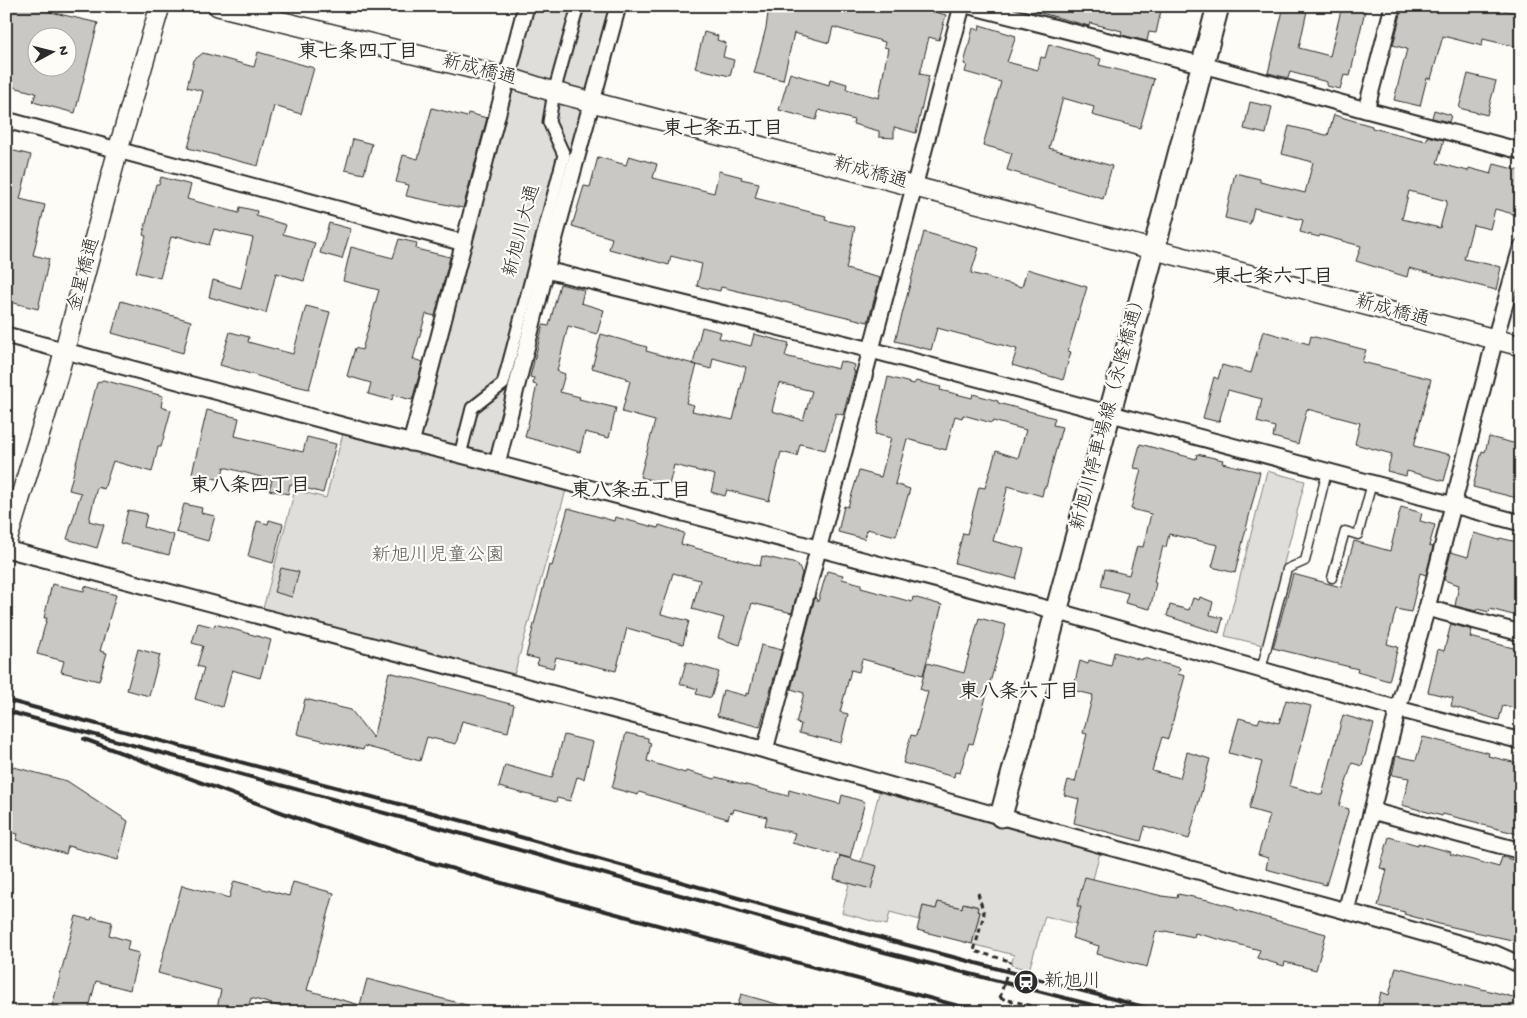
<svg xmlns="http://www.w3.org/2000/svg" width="1527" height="1018" viewBox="0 0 1527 1018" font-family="'Gochi Hand','Klee One',sans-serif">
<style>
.green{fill:#dfdeda;stroke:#858482}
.building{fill:#c9c8c4;stroke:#2b2b2b;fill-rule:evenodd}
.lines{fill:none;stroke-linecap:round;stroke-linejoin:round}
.service-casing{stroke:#2b2b2b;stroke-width:11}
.pedestrian-casing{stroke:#2b2b2b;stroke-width:15}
.minor-casing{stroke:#2b2b2b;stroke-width:19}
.tertiary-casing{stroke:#2b2b2b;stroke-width:22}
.secondary-casing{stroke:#2b2b2b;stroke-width:25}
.path{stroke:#2b2b2b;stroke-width:3;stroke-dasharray:5 4;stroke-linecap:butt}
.service{stroke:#fdfcf7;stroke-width:8}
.pedestrian{stroke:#fdfcf7;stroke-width:11}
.minor{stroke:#fdfcf7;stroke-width:15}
.tertiary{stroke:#fdfcf7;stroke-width:19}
.secondary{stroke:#fdfcf7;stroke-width:21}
.rail{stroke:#2b2b2b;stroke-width:4}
.path-bridge{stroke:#2b2b2b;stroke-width:3;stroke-dasharray:5 4;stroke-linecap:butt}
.labels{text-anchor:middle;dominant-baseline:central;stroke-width:4.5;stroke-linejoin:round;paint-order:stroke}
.street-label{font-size:19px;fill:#2b2b2b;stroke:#fdfcf7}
.park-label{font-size:19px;fill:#585857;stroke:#fdfcf7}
.poi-label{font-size:19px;fill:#2b2b2b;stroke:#fdfcf7;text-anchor:start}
.neighbourhood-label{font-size:20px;font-weight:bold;fill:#2b2b2b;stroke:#fdfcf7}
</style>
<rect width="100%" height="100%" fill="#fdfcf7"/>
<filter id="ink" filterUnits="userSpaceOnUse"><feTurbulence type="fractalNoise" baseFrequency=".02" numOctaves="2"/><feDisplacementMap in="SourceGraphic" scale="10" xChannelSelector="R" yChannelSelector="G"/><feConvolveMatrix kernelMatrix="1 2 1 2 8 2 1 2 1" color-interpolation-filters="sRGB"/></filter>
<g filter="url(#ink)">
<!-- green -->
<g class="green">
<path d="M526,6H618L497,464L568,483L512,682L261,616L295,490L326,498L345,426L410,443Z"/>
<path d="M1267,471L1305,481L1263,645L1225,636Z"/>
<path d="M882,782L1102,845L1081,925L1045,916L1029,970L1011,965L1014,955L972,944L980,912L977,911V906L964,903L962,908L938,902L936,909L923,906L920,920L890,912L887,925L842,913L851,876H857Z"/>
</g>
<!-- building -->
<g class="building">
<path d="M6,6H25L98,23L75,113L33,102L36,93L6,85ZM38,38H68V68H38Z"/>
<path d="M769,6H820L848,14L850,6H861L881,12L883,6H908L921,10L922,8L946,15L939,40L929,37L920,74L929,76L916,133L894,127V138L879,137V131L853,124L854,120L819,110L816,120L779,110L790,73L829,85L830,79L847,84L846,89L879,98L888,48L884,47L885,42L833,27L829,43L794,33L783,80L754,73L766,28Z"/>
<path d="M1034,6H1162L1156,33L1149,32L1147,41L1121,35L1122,31L1090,23L1089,26L1034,11Z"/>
<path d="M1284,6H1308L1299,48L1330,56L1342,6H1366L1350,76L1344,75L1340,89L1327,86V82L1290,72L1288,78L1268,73Z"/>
<path d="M1403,6H1486L1521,14V48L1483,39L1482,46L1443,36L1431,79L1427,78L1420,106L1394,100L1407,49L1393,45Z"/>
<path d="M980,25L1016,36L1007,62L1038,70L1041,57L1045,58L1049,44L1101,59L1099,65L1154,79L1140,128L1092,115L1094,107L1063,98L1049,148L1112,166L1103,199L1007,170L1012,153L983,145L1001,82L965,72L967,65L964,64L973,28L979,30Z"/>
<path d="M704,32L718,36L717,40L726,43L723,57L734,60L730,76L695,68Z"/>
<path d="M258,52L314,68L301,114L274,106L258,166L188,148L203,91L187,87L194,60L203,53L254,67Z"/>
<path d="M1468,74L1496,81L1487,115L1459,108Z"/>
<path d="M1250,102L1272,107L1266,134L1244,129Z"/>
<path d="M432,108L467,117L468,113L487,118L463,208L406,196L409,185L396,182L403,155L418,159Z"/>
<path d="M1434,110L1451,115L1449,122L1432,118Z"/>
<path d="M1334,115L1372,126V128L1426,141L1428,136L1444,140L1437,163L1468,171L1469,168L1491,174L1494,164L1521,171V202L1517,215L1495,209L1490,229L1473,225L1464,259L1501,267L1496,290L1409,268L1407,277L1356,261L1361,246L1320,235L1319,237L1300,232L1303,220L1254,208L1250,224L1225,218L1235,173L1260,179V182L1305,193L1313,162L1282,154L1289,126L1326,135H1328ZM1409,191L1447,201L1440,228L1402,219Z"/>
<path d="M353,139L372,144L364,174L345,170Z"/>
<path d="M6,149L31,155L20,199L45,205L33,255L49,259L38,309L6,301Z"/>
<path d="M629,156L657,164L653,178L714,193L719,171L742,177L741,179L759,183L755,198L826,216L825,220L855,227L846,269L880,278L868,322L721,287L720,291L697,286L702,264L671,256L669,265L609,249L612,238L572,226L584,186L590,187L598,157L626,165Z"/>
<path d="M161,177L191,185L187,199L239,213L240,207L257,211L256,216L286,225L283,234L315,243L304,281L276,273L266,313L209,297L213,280L241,288L253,238L214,229L209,245L177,236V238L171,237L160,278L136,272L146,236L143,235L156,184H159Z"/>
<path d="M329,223L351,229L342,259L320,253Z"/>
<path d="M924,232L979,248L971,273L1022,287L1027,269L1087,287L1068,351L1071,352L1063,380L1012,365L1017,349L937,328L931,350L895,341Z"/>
<path d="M399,239L417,243L416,249L450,257L435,316L426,314L413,359L423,362L412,400L393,395L392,400L368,394L371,383L347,376L355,348L362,350L379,290L343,281L351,247L393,258Z"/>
<path d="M560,284L584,290L581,303L604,310L597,334L568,326L557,371L565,374L560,392L580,397L579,399L616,408L609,438L585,432L580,452L525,437L537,385L533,384L534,378L530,377L543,325L549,326Z"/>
<path d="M121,301L191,321L183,353L112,333Z"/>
<path d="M306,306L330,312L309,389L278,382L220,365L230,332L249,337L248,342L293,354Z"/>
<path d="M702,327L721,332L719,338L751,346L754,334L789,343L785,356L838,369L840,361L855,365L853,371H855L843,415L836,413L825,450L800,444L797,456L781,452L769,501L727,490L725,496L711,492L715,475L674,465L669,485L640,477L655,421L622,412L630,381L627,380V378L592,368L601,334L647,347L646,351L697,365L686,403L694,405L692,411L733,420L746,367L713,358L711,369L693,364ZM779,383L812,391L803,420L772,411Z"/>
<path d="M1263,331L1309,344L1311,336L1366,350L1362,362L1431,379L1414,446L1451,455L1444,481L1407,471L1406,476L1387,471L1392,454L1355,444L1360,423L1307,409L1298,444L1273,437L1275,427L1257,422L1262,399L1228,390L1219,422L1203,418L1214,377L1218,379L1222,365L1251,373Z"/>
<path d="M888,377L914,384L916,381L941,387L940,390L972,398L973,394L998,401V403L1055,418L1053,425L1062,427L1046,487H1044L1042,496L1008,486L993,541L1024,549L1016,579L955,563L963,533L967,534L979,487L985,488L996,451L1018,458L1026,430L993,421L992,423L963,415L962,418L955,416L946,450L907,439L895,484L910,489L896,536L867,529L865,539L838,532L844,506L848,507L859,471L881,477L891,438L875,434Z"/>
<path d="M103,380L163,396L161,407L171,410L161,447H158L152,472L113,461L104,489L97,487L89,521L104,525L97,548L67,539L81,493L69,490L97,383Z"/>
<path d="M207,410L239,418L235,436L303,452L307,437L336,444L323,493L290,484L288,494L269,490L272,480L224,467L221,480L192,473Z"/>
<path d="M1489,437L1521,445V499L1473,487L1482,451L1485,452Z"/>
<path d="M1140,444L1196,459L1197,454L1223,460L1222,463L1260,472L1235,573L1212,567L1218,545L1169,534L1166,547L1163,546L1154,582L1156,583L1150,609L1125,603L1128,593L1101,586L1105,569L1129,575L1137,546L1143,547L1151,514L1131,509L1141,469L1134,468Z"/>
<path d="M184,504L202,508L201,513L215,516L208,541L176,532Z"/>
<path d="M1401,507L1422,513L1420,521L1435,525L1429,546L1433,547L1426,575L1420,573L1411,612L1396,609L1387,644L1398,647L1389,681L1357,672L1358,669L1273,648L1293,574L1341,587L1354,541L1390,551Z"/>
<path d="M568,508L614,521L615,517L658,528L659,525L684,533L681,544L760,566L762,556L797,564L802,573L792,613L752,603L740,645L718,638L724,618L692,609L700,580L673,573L661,614L689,621L683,644L627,628L616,671L556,657L553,668L537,664L539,659L526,656L547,573L549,565L552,566Z"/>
<path d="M128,510L147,514L144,527L174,535L169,555L120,543Z"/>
<path d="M269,520L283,524L273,563L248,556L257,521L268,524Z"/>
<path d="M1474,533L1499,540L1500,538L1521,543V602L1517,616L1490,609L1489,612L1477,609L1476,611L1455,606L1459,585L1444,580L1451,552L1468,557Z"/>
<path d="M281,568L299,572L292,597L274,592Z"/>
<path d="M827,571L843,575L842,579L861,584V588L912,602L913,597L942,605L923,675L862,659L859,672L851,670L840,712L848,714L841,743L799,733L801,724L796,723L804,693L791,689L815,597L818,602Z"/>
<path d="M52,584L84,591L85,586L116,595L100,651L107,653L99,681L61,672L64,661L37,654L47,618H44Z"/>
<path d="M1200,597L1213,602L1210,615L1223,618L1219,633L1167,616L1170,605L1189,610L1193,598L1199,600Z"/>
<path d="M979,618L1006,625L973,744L969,743L960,773L955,772L954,777L903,763L911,735L916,736L928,692L920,689L927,663L964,673Z"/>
<path d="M198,623L214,627L215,624L271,640L260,678L232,670L222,707L195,699L204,668L197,666L203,646L192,643Z"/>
<path d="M1451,624L1472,630L1470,637L1521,650V710L1503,705L1499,720L1451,706L1453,698L1428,692L1438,649L1444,651Z"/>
<path d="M761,645L782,650L760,727L717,716L723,690L746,696V693L749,694Z"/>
<path d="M138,649L160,655L149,696L127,690Z"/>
<path d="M1114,652L1142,660L1143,658L1180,668L1178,674L1185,676L1168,739L1162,737L1152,771L1180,778L1187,752L1210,759L1189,839L1145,826L1141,841L1074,823L1079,799L1064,795L1068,780L1075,782L1087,734L1083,733L1093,695L1073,690L1080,661L1088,664L1089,660L1111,666Z"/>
<path d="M686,662L719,672L711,698L696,694L698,689L680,684Z"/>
<path d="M389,672L514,705L508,732L462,721L456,744L427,737L420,761L364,746L363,750L297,734L305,699L351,710L373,738Z"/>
<path d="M1286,700L1311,706L1290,786L1322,795L1343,715L1374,724L1362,766L1352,763L1339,806L1349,809L1326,885L1266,869L1268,858L1258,855L1270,815L1249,809L1262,762L1229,753L1239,718L1258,723L1260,718L1279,723Z"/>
<path d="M626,733L648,738V742L651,743L647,761L685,773L686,771L715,779L716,777L788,796L789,790L840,804L842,795L865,802L850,858L792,843L795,833L765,826L767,817L734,809L733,813L730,812L728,819L639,792L638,795L612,788Z"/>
<path d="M564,735L593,742L584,779L577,777L570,801L557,798L556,802L499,787L505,765L552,778Z"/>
<path d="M1423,737L1489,753L1488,756L1521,764V822L1518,834L1479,824V823L1443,814L1442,816L1402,805L1409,778L1392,775L1396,756L1416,760Z"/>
<path d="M6,765L67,781L128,821L118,860L68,846L66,854L16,840L18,834L6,831Z"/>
<path d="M1389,837L1418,845V843L1451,852L1450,854L1499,867L1502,857L1521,862V942L1439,924L1404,914L1405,912L1378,906L1387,870L1380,868Z"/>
<path d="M840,856L877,866L871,889L834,879Z"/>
<path d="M1085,877L1162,896L1177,898L1178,894L1208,900L1234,907V909L1326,934L1316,970L1285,962L1284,966L1257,958L1260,950L1195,933L1194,937L1165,931L1164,933L1156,931L1147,967L1097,954L1099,946L1072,938L1081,907L1077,906Z"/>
<path d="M234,881L289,896L293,882L334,893L307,990L360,1005L367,979L474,1007V1012H299L251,998L247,1012H216L221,990L158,973L182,885L229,898Z"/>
<path d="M938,902L962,908L963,903L978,907L977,911L980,912L972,944L917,930L923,906L936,909Z"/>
<path d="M76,916L91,920L92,917L112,922L109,935L129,941L127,950L139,953L130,990L96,981L88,1012H75L52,1006Z"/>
<path d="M1396,967L1521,999V1012H1376L1381,992L1389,995Z"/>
<path d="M741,994L787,1007V1012H736Z"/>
</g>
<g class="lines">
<defs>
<g id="service">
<path d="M1332,578L1345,531L1358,535L1372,483"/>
<path d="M1261,670L1287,569L1305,561L1327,471"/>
</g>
<path id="pedestrian" d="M460,455L472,408L503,384L564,155L549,122L554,92L578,6"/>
<g id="minor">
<path d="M970,6L1203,65L1366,110L1521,151"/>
<path d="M1366,110L1393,6"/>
<path d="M6,120L464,243"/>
<path d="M546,270L871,350L1521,523"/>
<path d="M6,335L345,426L497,464L1056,611L1398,709L1521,741"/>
<path d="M411,443L526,6"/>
<path d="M497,464L546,270L618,6"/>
<path d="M6,549L765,750L1102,845L1346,911L1496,954L1521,965"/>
<path d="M1427,608L1521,633"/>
<path d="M765,750L962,6"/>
<path d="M1372,811L1521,851"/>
<path d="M1346,911L1398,709L1427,608L1495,339L1521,248"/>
</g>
<g id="tertiary">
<path d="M218,6L507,77L554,92L1521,346"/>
<path d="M6,544L58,375L118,150L160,6"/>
</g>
<path id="secondary" d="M1001,816L1154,249L1218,6"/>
</defs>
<!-- service casing -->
<use href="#service" class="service-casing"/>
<!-- pedestrian casing -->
<use href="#pedestrian" class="pedestrian-casing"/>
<!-- minor casing -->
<use href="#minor" class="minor-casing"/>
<!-- tertiary casing -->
<use href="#tertiary" class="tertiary-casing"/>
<!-- secondary casing -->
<use href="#secondary" class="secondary-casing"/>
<!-- path -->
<g class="path">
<path d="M978,893L984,914L974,951L1010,961"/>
<path d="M1000,998L1045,1009"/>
</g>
<!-- service -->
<use href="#service" class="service"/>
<!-- pedestrian -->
<use href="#pedestrian" class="pedestrian"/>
<!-- minor -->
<use href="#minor" class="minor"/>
<!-- tertiary -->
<use href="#tertiary" class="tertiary"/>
<!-- secondary -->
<use href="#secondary" class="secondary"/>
<!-- rail -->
<g class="rail">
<path d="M6,700L467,822L888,940L1163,1012"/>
<path d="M6,711L466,835L884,952L1120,1012"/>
<path d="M84,739L305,821L426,861L505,884L981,1012"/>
</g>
<!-- path-bridge -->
<path class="path-bridge" d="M1000,998L1010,961"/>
</g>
</g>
<!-- icons -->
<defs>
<symbol id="station-disc" viewBox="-11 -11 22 22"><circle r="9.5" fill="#2b2b2b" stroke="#fdfcf7"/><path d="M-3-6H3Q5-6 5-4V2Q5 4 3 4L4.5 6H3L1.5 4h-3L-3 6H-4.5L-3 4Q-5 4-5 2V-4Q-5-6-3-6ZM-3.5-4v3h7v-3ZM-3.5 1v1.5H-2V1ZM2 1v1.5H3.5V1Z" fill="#fff"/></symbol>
</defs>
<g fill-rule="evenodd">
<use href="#station-disc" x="1012" y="968" width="28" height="28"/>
</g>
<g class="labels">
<!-- street labels -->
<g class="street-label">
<text transform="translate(479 71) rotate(14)">新成橋通</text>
<text transform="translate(870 174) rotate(15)">新成橋通</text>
<text transform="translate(523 231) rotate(-75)">新旭川大通</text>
<text transform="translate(85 275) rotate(-75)">金星橋通</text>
<text transform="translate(1392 312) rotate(15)">新成橋通</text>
<text transform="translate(1110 411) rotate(-75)">新旭川停車場線（永隆橋通）</text>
</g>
<!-- park labels -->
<g class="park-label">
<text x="438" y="556">新旭川児童公園</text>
</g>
<!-- poi labels -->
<g class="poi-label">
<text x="1044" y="982">新旭川</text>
</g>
<!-- neighbourhood labels -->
<g class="neighbourhood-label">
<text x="358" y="53">東七条四丁目</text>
<text x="723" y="130">東七条五丁目</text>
<text x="1273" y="278">東七条六丁目</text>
<text x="250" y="487">東八条四丁目</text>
<text x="631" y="492">東八条五丁目</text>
<text x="1019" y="693">東八条六丁目</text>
</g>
</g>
<!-- margin -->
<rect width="1527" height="1018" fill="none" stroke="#fdfcf7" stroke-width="25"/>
<rect x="12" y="12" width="1502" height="993" fill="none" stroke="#2b2b2b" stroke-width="2" filter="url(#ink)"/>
<!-- north arrow -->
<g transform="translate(52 52) rotate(83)"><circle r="24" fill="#fdfcf7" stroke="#a9a8a5"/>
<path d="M0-4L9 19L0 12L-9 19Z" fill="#2b2b2b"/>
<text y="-8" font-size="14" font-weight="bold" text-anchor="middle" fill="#2b2b2b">N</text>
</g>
</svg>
